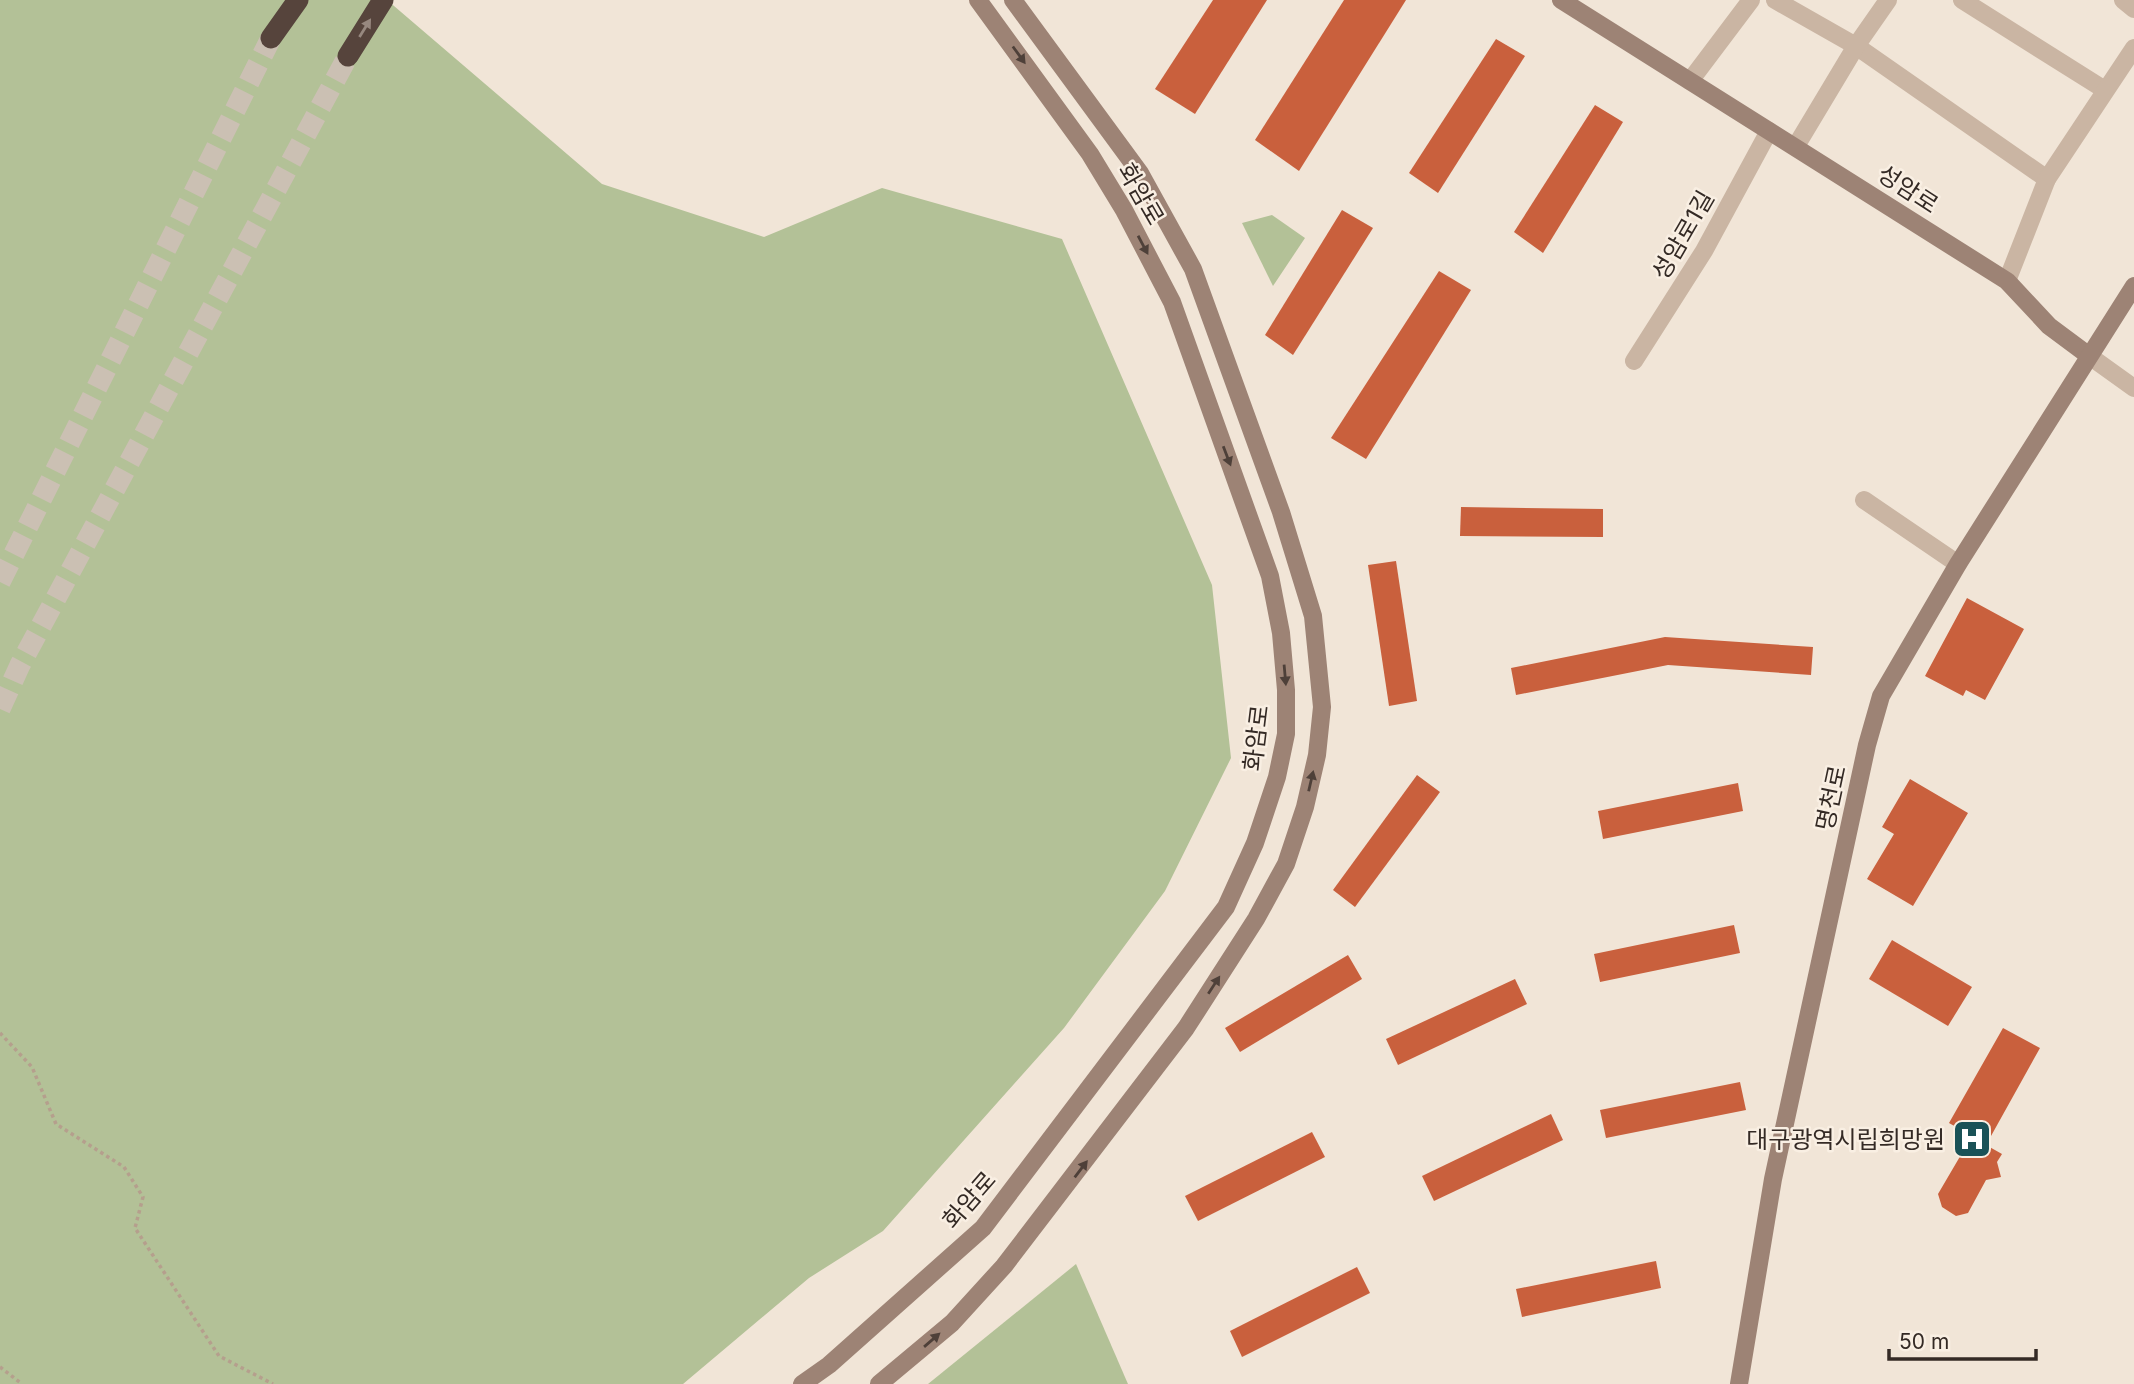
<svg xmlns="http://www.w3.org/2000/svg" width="2134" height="1384" viewBox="0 0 2134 1384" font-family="Inter,'Noto Sans KR',sans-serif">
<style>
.green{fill:#b3c197}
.building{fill:#c9603d}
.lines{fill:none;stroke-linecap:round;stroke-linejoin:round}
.highway-tunnel{stroke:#cbc0b3;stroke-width:21;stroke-dasharray:21 10;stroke-linecap:butt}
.path{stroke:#b59f8d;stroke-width:3.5;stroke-dasharray:3.5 3.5;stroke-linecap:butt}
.street{stroke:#cab5a3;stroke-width:18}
.secondary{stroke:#9d8375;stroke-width:18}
.highway{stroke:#56443c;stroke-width:21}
.oneway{fill:#97887f}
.oneway2{fill:#4e4039}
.labels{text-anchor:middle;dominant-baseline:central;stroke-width:5;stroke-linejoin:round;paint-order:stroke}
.street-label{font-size:24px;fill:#342a25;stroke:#f9efe3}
.poi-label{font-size:24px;fill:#342a25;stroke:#f9efe3;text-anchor:end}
</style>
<rect width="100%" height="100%" fill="#f1e5d7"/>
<!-- green -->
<g class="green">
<path d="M0,0H387L602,184L764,237L882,188L1062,239L1212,585L1231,758L1165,891L1064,1028L883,1231L809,1278L683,1384H0Z"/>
<path d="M1272,215L1305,238L1273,286L1242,223Z"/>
<path d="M1076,1264L1128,1384H928Z"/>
</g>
<!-- building -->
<g class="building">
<path d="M1213,0H1267L1195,114L1155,89Z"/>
<path d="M1344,0H1406L1299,171L1255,140Z"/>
<path d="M1496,39L1525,56L1438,193L1409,173Z"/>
<path d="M1595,105L1623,122L1543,253L1514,232Z"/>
<path d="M1342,210L1373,228L1293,355L1265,335Z"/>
<path d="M1439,271L1471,290L1366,459L1331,438Z"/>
<path d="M1461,507L1603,509V537L1460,536Z"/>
<path d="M1396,561L1417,701L1389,706L1368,565Z"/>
<path d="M1967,598L2024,629L1985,700L1966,690L1963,696L1925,676Z"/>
<path d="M1665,637L1813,647L1811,675L1668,665L1516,695L1511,668Z"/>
<path d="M1417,775L1440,792L1355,907L1333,890Z"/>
<path d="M1910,779L1968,813L1913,906L1867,879L1894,834L1882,827Z"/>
<path d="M1738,783L1743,811L1603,839L1598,811Z"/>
<path d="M1734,925L1740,953L1600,982L1594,954Z"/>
<path d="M1892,940L1972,987L1948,1026L1869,979Z"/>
<path d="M1348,955L1362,979L1240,1052L1225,1028Z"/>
<path d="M1515,979L1527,1004L1398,1065L1386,1039Z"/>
<path d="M2003,1028L2040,1048L1986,1145L2002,1154L1997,1162L2001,1177L1986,1180L1968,1213L1956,1216L1942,1207L1938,1194L1972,1136L1949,1123Z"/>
<path d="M1740,1082L1746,1110L1606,1138L1600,1110Z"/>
<path d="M1551,1114L1563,1140L1434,1201L1422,1176Z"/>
<path d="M1312,1132L1325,1157L1198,1221L1185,1196Z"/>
<path d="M1656,1261L1661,1288L1522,1317L1516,1289Z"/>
<path d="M1357,1267L1370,1293L1242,1357L1230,1331Z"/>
</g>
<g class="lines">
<!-- highway-tunnel -->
<g class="highway-tunnel">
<path d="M0,582L271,38"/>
<path d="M0,709L20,665L348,56"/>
</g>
<!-- path -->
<g class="path">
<path d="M0,1033L32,1067L56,1124L124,1167L143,1197L135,1228L219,1356L273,1384"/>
<path d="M0,1367L22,1384"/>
</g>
<!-- street -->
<g class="street">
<path d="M1775,0L1856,46L2047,179"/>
<path d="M1962,0L2105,90"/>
<path d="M2123,0L2134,9"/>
<path d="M1690,81L1751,0"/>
<path d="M1796,146L1856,46L1888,0"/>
<path d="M2007,281L2047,179L2134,48"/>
<path d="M2088,355L2134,388"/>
<path d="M1634,361L1704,251L1769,131"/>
<path d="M1864,500L1958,564"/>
</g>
<!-- secondary -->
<g class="secondary">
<path d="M1561,0L2007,281L2049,326L2088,355"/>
<path d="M802,1384L829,1365L983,1228L1226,907L1255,843L1277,777L1286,734V690L1281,633L1270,576L1172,302L1124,210L1090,154L978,0"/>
<path d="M879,1384L952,1323L1004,1266L1186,1028L1256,919L1286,864L1305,807L1317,755L1322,707L1313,616L1281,512L1193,269L1140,173L1013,0"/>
<path d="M1739,1384L1773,1179L1867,745L1881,696L1958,564L2134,286"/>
</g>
<!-- highway -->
<g class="highway">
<path d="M271,38L298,0"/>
<path d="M348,56L383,0"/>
</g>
</g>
<!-- one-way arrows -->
<defs><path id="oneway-solid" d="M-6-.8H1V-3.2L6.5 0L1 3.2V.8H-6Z" transform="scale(1.75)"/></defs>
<use class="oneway" href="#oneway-solid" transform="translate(365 28) rotate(-58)"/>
<g class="oneway2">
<use href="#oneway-solid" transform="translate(1019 55) rotate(54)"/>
<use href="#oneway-solid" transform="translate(1143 245) rotate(62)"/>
<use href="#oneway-solid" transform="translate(1227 456) rotate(69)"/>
<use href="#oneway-solid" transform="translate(1285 675) rotate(85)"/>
<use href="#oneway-solid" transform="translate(1311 781) rotate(-77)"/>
<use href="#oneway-solid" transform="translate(1214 985) rotate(-57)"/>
<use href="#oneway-solid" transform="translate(1081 1169) rotate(-53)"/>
<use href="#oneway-solid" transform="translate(932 1340) rotate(-41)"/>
</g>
<!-- icons -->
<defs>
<symbol id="hospital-square" viewBox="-11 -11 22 22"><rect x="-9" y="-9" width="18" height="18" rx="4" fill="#1a5257" stroke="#f9efe3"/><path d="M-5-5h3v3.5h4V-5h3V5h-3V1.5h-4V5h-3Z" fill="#fff"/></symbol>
</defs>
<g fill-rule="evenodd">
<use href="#hospital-square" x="1950" y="1117" width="44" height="44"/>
</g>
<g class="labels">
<!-- street labels -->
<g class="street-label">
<text transform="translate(1908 189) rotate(33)">성암로</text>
<text transform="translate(1141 194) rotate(60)">화암로</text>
<text transform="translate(1683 235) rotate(-60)">성암로1길</text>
<text transform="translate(1256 738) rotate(-83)">화암로</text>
<text transform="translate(1831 798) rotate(-78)">명천로</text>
<text transform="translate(969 1200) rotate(-49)">화암로</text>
</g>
<!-- poi labels -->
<g class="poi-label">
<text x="1945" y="1139">대구광역시립희망원</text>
</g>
</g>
<!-- scale -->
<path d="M1889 1349v10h147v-10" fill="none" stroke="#342a25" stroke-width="3.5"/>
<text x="1899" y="1349" font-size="21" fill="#342a25" stroke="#f9efe3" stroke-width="5" paint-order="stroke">50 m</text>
</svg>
